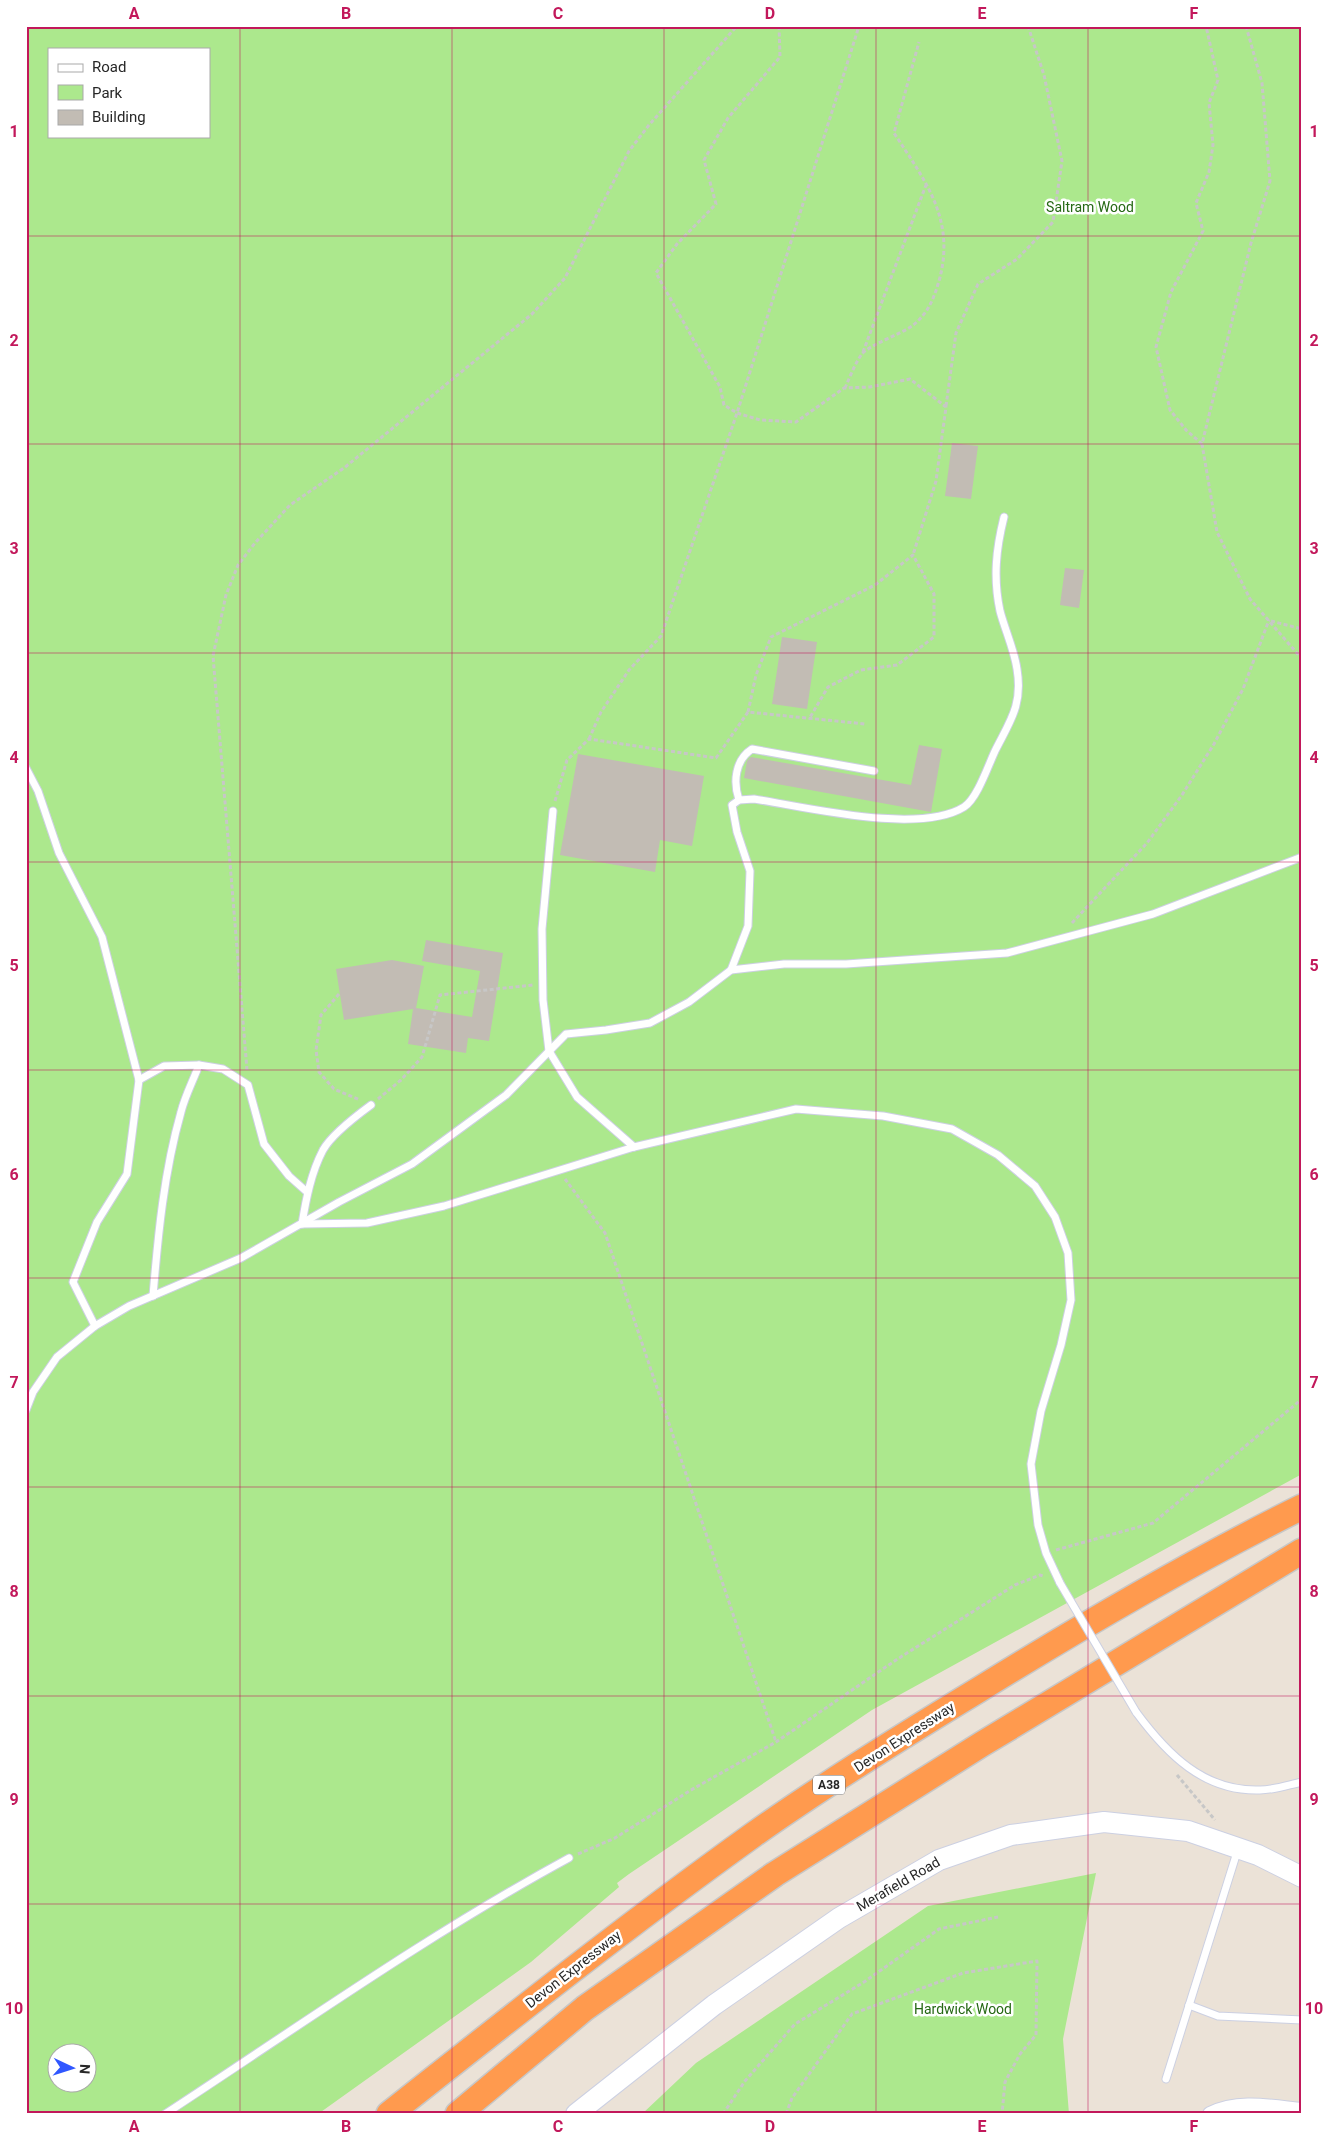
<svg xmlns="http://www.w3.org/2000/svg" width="1328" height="2140" viewBox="0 0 1328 2140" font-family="Roboto,sans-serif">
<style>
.green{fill:#ace88d;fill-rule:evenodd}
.building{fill:#c2bcb4}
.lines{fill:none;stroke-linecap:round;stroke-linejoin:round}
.lane-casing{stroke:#ccd0e2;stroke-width:9}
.street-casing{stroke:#ccd0e2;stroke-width:16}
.secondary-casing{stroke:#ccd0e2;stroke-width:22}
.highway-casing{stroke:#c7c7c7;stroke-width:28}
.path{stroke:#c7c7c7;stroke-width:3;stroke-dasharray:4 2.5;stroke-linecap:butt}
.lane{stroke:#fff;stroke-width:7}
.street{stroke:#fff;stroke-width:14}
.secondary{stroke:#fff;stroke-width:20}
.highway{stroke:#ff9a4e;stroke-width:25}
.lane-bridge-casing{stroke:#ccd0e2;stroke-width:9;stroke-linecap:butt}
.lane-bridge{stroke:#fff;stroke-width:7}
.grid{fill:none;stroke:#c2185b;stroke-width:1;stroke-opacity:0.55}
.labels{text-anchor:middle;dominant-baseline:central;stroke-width:5;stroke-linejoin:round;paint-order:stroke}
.shield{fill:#fff;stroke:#686868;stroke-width:1}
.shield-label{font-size:12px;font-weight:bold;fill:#272727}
.park-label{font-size:14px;fill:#256813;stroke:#fff}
.street-label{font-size:14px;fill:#272727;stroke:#fff}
.neatline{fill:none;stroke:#c2185b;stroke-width:2}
.grid-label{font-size:16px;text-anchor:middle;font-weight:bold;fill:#c2185b}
</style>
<rect width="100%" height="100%" fill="#ebe2d7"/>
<!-- green -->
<g class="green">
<path d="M26,26H1302V1474L872,1710L629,1874L617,1883L619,1887L531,1962L318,2114H26ZM49,49H209V136H49ZM58,2052H88V2082H58Z"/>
<path d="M1096,1873L1063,2039L1069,2114H642L696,2063L928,1906Z"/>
</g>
<!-- building -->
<g class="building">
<path d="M952,443L978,446L971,499L945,496Z"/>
<path d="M1065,568L1084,570L1079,608L1060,605Z"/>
<path d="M782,637L817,642L807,709L772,704Z"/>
<path d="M919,745L942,749L931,812L744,778L747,761L751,757L911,785Z"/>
<path d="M578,754L704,776L692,846L660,840L655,872L560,855Z"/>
<path d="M426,940L503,953L489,1041L468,1038L466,1053L408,1044L413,1009L344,1020L336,969L392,960L424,966L416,1008L472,1017L480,971L422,961Z"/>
</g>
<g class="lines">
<defs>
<g id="lane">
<path d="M26,768L38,791L59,853L102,937L139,1080L127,1174L97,1222L73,1282L95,1326"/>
<path d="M739,800C733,782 735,760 752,749L874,771"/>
<path d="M553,811L542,929L543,1000L549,1051L577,1097L634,1147"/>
<path d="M731,970L748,926L750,871L737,832L732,805L739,800L754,799C806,807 919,835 964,807C977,799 988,766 995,751C1010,721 1023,705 1017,669C1014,649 1005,630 1000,611C993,578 996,549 1004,517"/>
<path d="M139,1080L164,1066L199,1065L223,1069L248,1085L264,1144L289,1176L307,1192"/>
<path d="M302,1224L367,1223L444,1206L634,1147L796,1109L883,1116L952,1129L998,1155L1035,1186L1055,1217L1068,1253L1071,1300L1061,1345L1041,1411L1031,1464L1038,1525L1046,1553L1060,1583"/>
<path d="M302,1224C306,1199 311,1173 323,1150C332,1134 356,1116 371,1105"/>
<path d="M153,1296C158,1235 164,1172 181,1112C185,1096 193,1081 199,1065"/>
<path d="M26,1410L33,1392L57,1357L95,1326L129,1306L241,1258L339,1202L412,1164L506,1095L566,1034L606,1030L650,1023L689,1002L731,970L784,964H846L1007,953L1153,914L1302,857"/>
<path d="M1136,1712C1167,1754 1204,1792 1260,1790C1274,1790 1288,1785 1302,1782"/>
<path d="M1189,2005L1218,2016L1302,2020"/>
<path d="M1166,2079L1238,1849"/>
<path d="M165,2114C298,2027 429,1934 569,1858"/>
</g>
<path id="street" d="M1210,2114C1239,2100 1271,2107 1302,2110"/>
<path id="secondary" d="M576,2114L714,2005L839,1918L939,1860L1011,1835L1104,1822L1188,1831L1258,1855L1302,1877"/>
<g id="highway">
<path d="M389,2114C509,2019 629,1924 753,1835C825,1784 904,1735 980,1689C1085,1624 1191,1562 1302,1507"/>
<path d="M458,2114L585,2008L775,1874L982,1744L1302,1551"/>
</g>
</defs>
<!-- lane casing -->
<use href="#lane" class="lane-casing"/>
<!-- street casing -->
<use href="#street" class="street-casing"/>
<!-- secondary casing -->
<use href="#secondary" class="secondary-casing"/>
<!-- highway casing -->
<use href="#highway" class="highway-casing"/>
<!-- path -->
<g class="path">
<path d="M779,26L780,57L728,118L704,160L716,204L677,244L656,273L720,387L724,405L737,413L760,420L796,422L844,388L870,387L910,379L946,407L936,481L913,555"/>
<path d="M1246,26L1262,83L1270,181L1251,243L1202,444L1217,532L1250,599L1302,659"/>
<path d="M863,352L926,185"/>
<path d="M845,388C850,377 855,363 862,354C869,345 901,334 912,326C928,314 934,298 939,281C956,220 926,182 894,133L919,42"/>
<path d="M946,406L956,333L978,284L1017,259L1053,222L1062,161L1044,75L1028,26"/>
<path d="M1202,444L1186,430L1170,410L1156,347L1171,292L1203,231L1196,203L1209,172L1213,145L1209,103L1218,80L1206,26"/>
<path d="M1271,621L1302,629"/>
<path d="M748,712L756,675L771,637L875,585L913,555L934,594V637L897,665L861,670L828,687L809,719"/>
<path d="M589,739L601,712L629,670L661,636L737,413L859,26"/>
<path d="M555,801L567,760L589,739L716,758L748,712L865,724"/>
<path d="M1072,923L1147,843L1182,795L1214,744L1243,689L1269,620"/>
<path d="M339,994L321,1015L316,1050L319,1072L334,1089L360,1100"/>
<path d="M247,1070L213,656L226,595L238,565L255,543L290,505L344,468L532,314L565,278L629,151L649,125L737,26"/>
<path d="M378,1099L401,1080L422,1057L440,995L533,985"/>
<path d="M565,1179L605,1233L776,1742"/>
<path d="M1056,1550L1153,1523L1302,1399"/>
<path d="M1177,1775L1215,1820"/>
<path d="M578,1854L615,1838L691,1790L776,1742L896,1660L1015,1585L1040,1575L1043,1576"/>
<path d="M26,2112L41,2114"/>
<path d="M723,2114L745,2081L795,2024L864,1982L939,1929L998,1917"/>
<path d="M786,2114L792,2098L852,2014L963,1973L1037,1961L1036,2035L1020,2054L1005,2082L1002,2114"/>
</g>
<!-- lane -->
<use href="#lane" class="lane"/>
<!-- street -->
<use href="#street" class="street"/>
<!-- secondary -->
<use href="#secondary" class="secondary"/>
<!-- highway -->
<use href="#highway" class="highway"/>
<defs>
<path id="lane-bridge" d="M1060,1583L1136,1712"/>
</defs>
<!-- lane-bridge casing -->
<use href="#lane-bridge" class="lane-bridge-casing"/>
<!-- lane-bridge -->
<use href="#lane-bridge" class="lane-bridge"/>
</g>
<!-- grid -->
<path class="grid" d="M240,26V2114M452,26V2114M664,26V2114M876,26V2114M1088,26V2114M26,236H1302M26,444H1302M26,653H1302M26,862H1302M26,1070H1302M26,1278H1302M26,1487H1302M26,1696H1302M26,1904H1302"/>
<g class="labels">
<!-- shield labels -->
<rect class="shield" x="813" y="1775.5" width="32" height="19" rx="4"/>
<g class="shield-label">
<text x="829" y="1785">A38</text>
</g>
<!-- park labels -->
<g class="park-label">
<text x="1090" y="207">Saltram Wood</text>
<text x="963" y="2009">Hardwick Wood</text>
</g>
<!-- street labels -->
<g class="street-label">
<text transform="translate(904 1737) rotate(-33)">Devon Expressway</text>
<text transform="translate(898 1884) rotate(-30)">Merafield Road</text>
<text transform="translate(573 1969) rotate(-38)">Devon Expressway</text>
</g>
</g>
<!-- border -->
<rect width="1328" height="2140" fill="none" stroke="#ffffff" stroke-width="55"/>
<!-- legend -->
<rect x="48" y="48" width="162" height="90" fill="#ffffff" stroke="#a9a9a9"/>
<rect x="58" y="64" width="25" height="8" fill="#ffffff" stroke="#a9a9a9"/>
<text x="92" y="72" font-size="15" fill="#272727">Road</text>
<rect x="58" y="85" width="25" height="15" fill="#ace88d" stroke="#a9a9a9"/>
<text x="92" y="98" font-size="15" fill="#272727">Park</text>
<rect x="58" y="110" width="25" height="15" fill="#c2bcb4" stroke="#a9a9a9"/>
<text x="92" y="122" font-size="15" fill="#272727">Building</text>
<!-- north arrow -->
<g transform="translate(72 2068) rotate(94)"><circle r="24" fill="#ffffff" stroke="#a9a9a9"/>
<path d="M0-4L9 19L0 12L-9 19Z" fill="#3057ff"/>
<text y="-8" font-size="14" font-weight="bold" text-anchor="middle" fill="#272727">N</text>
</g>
<rect x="28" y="28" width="1272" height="2084" class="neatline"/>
<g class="grid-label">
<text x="134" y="19">A</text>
<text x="346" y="19">B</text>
<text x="558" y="19">C</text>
<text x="770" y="19">D</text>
<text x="982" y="19">E</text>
<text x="1194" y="19">F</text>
<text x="14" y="137">1</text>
<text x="1314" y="137">1</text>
<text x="14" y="346">2</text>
<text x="1314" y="346">2</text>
<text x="14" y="554">3</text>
<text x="1314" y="554">3</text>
<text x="14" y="763">4</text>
<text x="1314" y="763">4</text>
<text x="14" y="971">5</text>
<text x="1314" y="971">5</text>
<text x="14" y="1180">6</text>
<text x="1314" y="1180">6</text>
<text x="14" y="1388">7</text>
<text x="1314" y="1388">7</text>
<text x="14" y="1597">8</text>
<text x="1314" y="1597">8</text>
<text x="14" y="1805">9</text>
<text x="1314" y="1805">9</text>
<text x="14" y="2014">10</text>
<text x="1314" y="2014">10</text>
<text x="134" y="2132">A</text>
<text x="346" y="2132">B</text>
<text x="558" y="2132">C</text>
<text x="770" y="2132">D</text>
<text x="982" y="2132">E</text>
<text x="1194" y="2132">F</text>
</g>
</svg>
